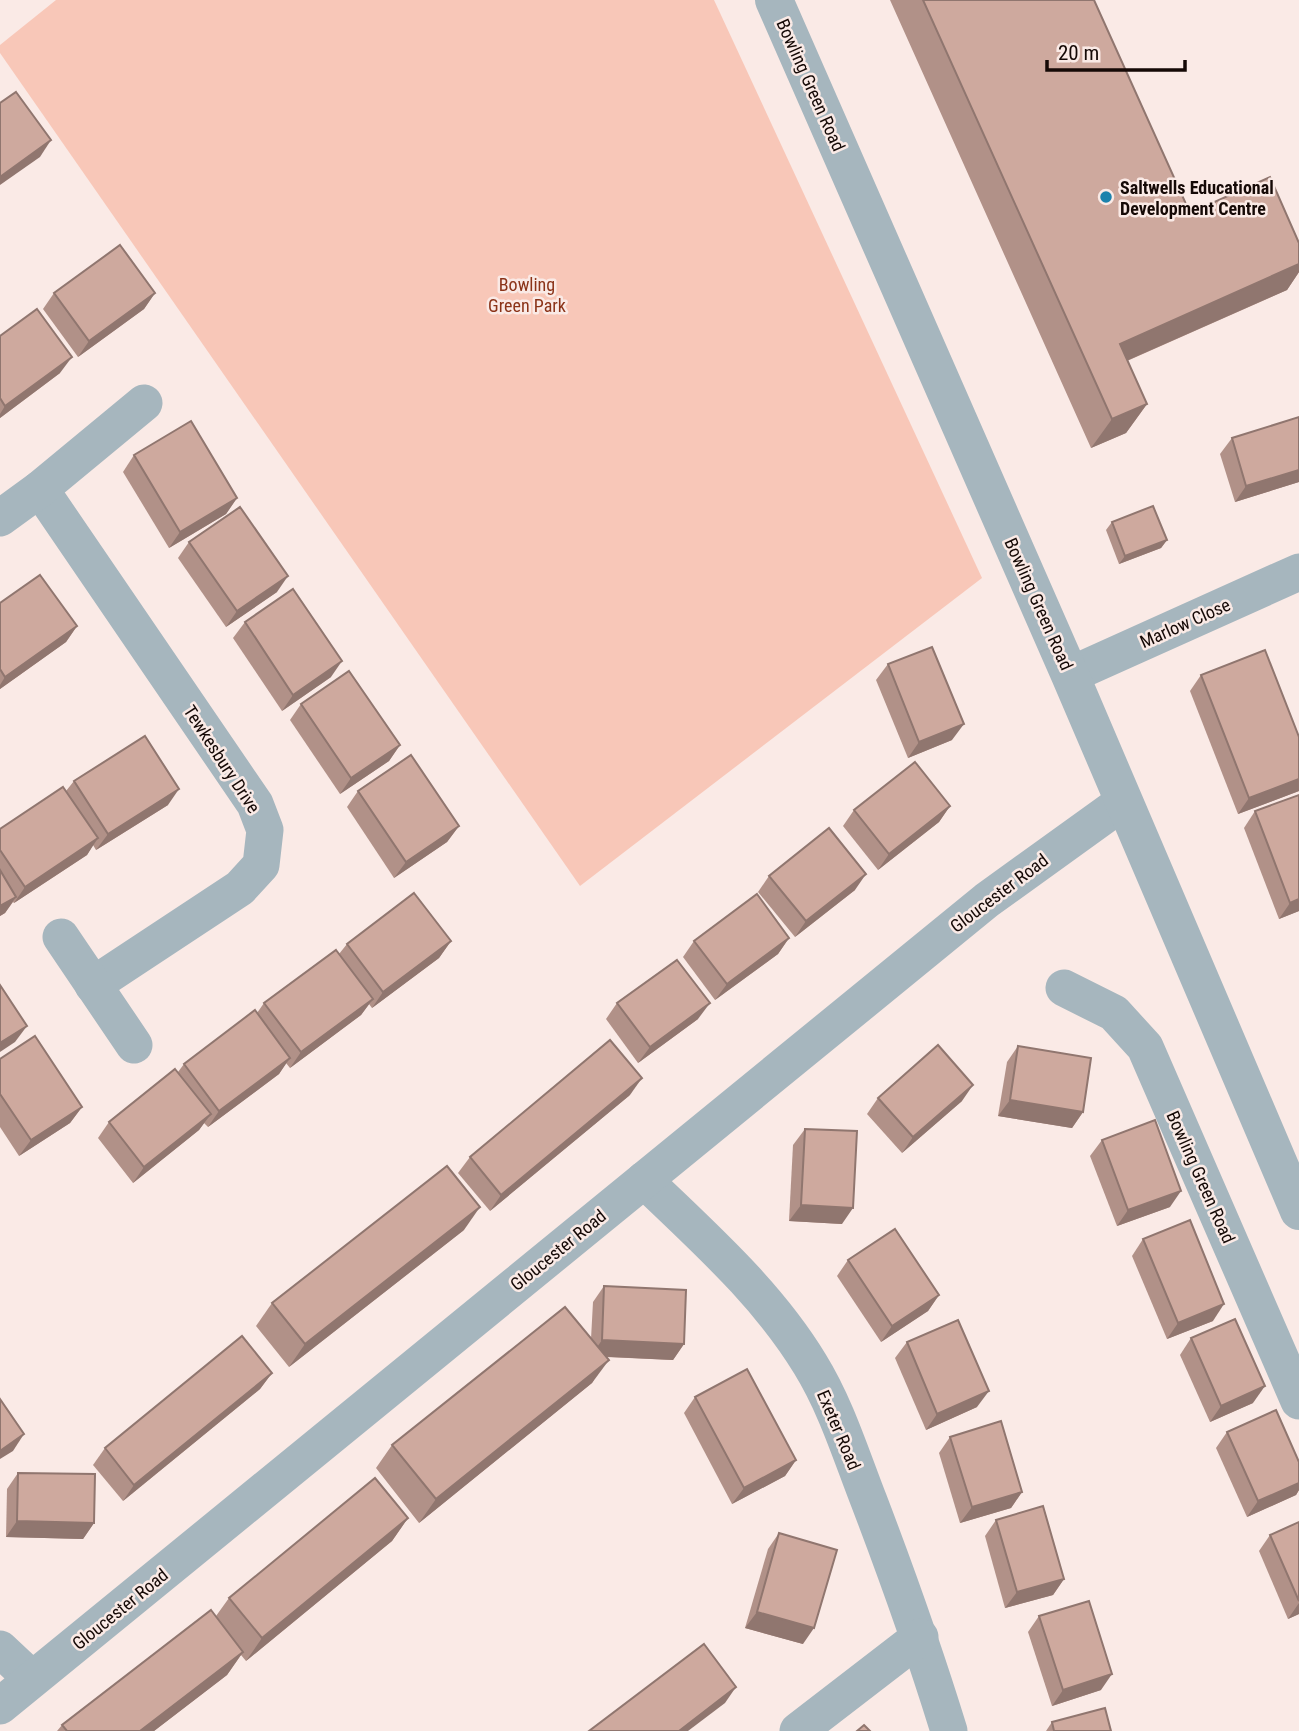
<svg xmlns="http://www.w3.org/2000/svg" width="1299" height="1731" viewBox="0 0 1299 1731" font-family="'Roboto Condensed',sans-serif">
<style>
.green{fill:#f8c7b8}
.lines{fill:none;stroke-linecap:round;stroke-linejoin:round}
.minor{stroke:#a6b6be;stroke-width:37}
.tertiary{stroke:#a6b6be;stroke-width:38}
.wall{fill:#b19188}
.shaded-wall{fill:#90766f}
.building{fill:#cea99e;stroke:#90766f;stroke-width:2}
.poi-dot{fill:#1c82ac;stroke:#faeae6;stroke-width:2.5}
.labels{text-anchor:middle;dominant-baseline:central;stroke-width:5;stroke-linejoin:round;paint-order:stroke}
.street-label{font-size:18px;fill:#150906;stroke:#faeae6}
.poi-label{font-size:18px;font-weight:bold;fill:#150906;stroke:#faeae6;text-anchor:start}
.park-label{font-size:18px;fill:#8b3318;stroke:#faeae6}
</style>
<rect width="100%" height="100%" fill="#faeae6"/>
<!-- green -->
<path class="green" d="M56,0H714L982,578L580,886L0,53V45Z"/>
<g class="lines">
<!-- minor -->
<g class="minor">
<path d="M40,489L255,804L265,830L261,865L240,888L93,985"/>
<path d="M0,518L40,489L144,403"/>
<path d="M1070,675L1299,572"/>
<path d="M61,937L134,1045"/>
<path d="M1064,988L1114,1013L1145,1047L1299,1401"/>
<path d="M644,1180C703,1237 767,1293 810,1364C836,1406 851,1455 869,1501C898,1577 925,1653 949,1731"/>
<path d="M0,1649L32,1679"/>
<path d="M0,1706L987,900L1123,802"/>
<path d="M798,1731L920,1637"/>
</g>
<!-- tertiary -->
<path class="tertiary" d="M774,0L1070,675L1299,1211"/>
</g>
<!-- wall -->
<g class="wall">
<path d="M890,0H1094L1190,213L1299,243V272L1287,290L1127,361L1147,404L1126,433L1091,448Z"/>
<path d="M54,293H155L144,309L78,357L43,309Z"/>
<path d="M0,336L60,373L0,418Z"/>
<path d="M1299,417V482L1235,502L1220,454L1232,438Z"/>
<path d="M134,455L237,498L226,514L169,548L123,472Z"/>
<path d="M1112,522L1167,540L1161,548L1119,564L1106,530Z"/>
<path d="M189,542L277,592L226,627L178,558Z"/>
<path d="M0,603L77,626L66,642L0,689Z"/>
<path d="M245,622L331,677L282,711L233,638Z"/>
<path d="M888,664L952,740L908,758L876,680Z"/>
<path d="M1201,675L1299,737V791L1238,814L1190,691Z"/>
<path d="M301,704L400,745L389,761L340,794L290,720Z"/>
<path d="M74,781L168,805L96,850L93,845L87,855L14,903L13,902L5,913L0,916V829L66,791Z"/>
<path d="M358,791L459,826L447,842L394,878L347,807Z"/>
<path d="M1299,795V911L1279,919L1244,828L1255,811Z"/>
<path d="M950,806L939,822L878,870L843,826L854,810Z"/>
<path d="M769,876L855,890L795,937L758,892Z"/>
<path d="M789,938L778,954L715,1000L683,957L694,941Z"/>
<path d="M451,941L439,958L372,1008L369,1004L361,1015L290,1068L286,1063L279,1074L208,1127L204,1123L199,1130L133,1183L98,1138L109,1122L178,1072L184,1064L257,1013L264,1003L339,954L347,944Z"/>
<path d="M617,1003L698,1019L638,1063L606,1019Z"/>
<path d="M1018,1046L1083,1112L1072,1128L998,1116L1007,1062Z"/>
<path d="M0,1059L82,1107L70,1123L19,1156L0,1127Z"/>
<path d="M630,1095L490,1211L458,1173L470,1157Z"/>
<path d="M878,1098L962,1101L902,1153L867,1114Z"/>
<path d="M805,1129L842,1224L789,1221L793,1145Z"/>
<path d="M1102,1140L1170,1207L1117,1226L1090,1156Z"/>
<path d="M464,1230L289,1367L256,1326L272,1303Z"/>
<path d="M1143,1239L1213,1321L1167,1339L1132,1256Z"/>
<path d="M848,1260L939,1295L928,1311L881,1342L837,1276Z"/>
<path d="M604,1286L684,1344L673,1360L606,1357L592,1383L419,1523L376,1468L392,1445L591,1339L593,1302Z"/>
<path d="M1191,1338L1253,1403L1210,1422L1180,1355Z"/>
<path d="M907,1342L977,1407L926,1430L895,1358Z"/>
<path d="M272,1373L260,1389L123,1501L93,1465L105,1448Z"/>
<path d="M695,1397L796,1460L785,1476L732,1504L684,1413Z"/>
<path d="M1227,1432L1299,1462V1490L1296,1495L1247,1517L1216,1448Z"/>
<path d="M950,1437L1022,1492L1011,1508L960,1523L939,1453Z"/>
<path d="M18,1473L94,1523L83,1539L6,1537L7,1489Z"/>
<path d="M408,1518L392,1541L246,1661L241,1655L227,1675L154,1731H57L62,1725L216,1616L229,1598Z"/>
<path d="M996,1520L1064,1579L1053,1595L1005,1608L985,1536Z"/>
<path d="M1299,1522V1614L1288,1619L1259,1551L1270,1535Z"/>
<path d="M779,1533L803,1644L745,1628L768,1549Z"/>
<path d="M1039,1616L1101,1690L1052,1706L1028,1632Z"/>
<path d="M1052,1722L1111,1731H1046Z"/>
</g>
<!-- shaded-wall -->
<g class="shaded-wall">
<path d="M51,140L40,157L0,185V177Z"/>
<path d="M1299,264V272L1287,290L1099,373L1120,344Z"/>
<path d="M155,293L144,309L78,357L89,341Z"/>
<path d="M72,357L60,373L0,418V414L5,406Z"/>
<path d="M1147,404L1126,433L1091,448L1112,419Z"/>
<path d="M1299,470V482L1235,502L1246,486Z"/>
<path d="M237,498L226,514L169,548L180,532Z"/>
<path d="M1167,540L1161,548L1119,564L1125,556Z"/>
<path d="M288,576L277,592L226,627L237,611Z"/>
<path d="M77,626L66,642L0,689V685L5,677Z"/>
<path d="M342,661L331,677L282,711L293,695Z"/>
<path d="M964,724L952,740L908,758L919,742Z"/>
<path d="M400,745L389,761L340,794L351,778Z"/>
<path d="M1299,779V791L1238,814L1249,798Z"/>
<path d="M179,789L168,805L96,850L108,834Z"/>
<path d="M950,806L939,822L878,870L889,854Z"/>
<path d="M459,826L447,842L394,878L406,862Z"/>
<path d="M98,838L87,855L14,903L25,887Z"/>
<path d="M866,874L855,890L795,937L806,921Z"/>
<path d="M16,897L5,913L0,916V906Z"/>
<path d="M1299,899V911L1279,919L1290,903Z"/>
<path d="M789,938L778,954L715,1000L727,984Z"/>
<path d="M451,941L439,958L372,1008L383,992Z"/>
<path d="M373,999L361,1015L290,1068L301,1052Z"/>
<path d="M710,1003L698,1019L638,1063L650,1047Z"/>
<path d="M27,1026L15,1042L0,1052V1043Z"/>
<path d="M290,1058L279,1074L208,1127L219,1111Z"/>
<path d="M642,1078L630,1095L490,1211L501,1195Z"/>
<path d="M973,1085L962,1101L902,1153L913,1137Z"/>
<path d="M1010,1100L1083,1112L1072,1128L998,1116Z"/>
<path d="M82,1107L70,1123L19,1156L31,1140Z"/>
<path d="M211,1114L199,1130L133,1183L144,1167Z"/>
<path d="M1181,1191L1170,1207L1117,1226L1128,1210Z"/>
<path d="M801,1205L853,1208L842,1224L789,1221Z"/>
<path d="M480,1207L464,1230L289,1367L305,1344Z"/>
<path d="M939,1295L928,1311L881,1342L892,1326Z"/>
<path d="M1224,1304L1213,1321L1167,1339L1178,1323Z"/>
<path d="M602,1340L684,1344L673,1360L591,1356Z"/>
<path d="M609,1360L592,1383L419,1523L436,1499Z"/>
<path d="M272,1373L260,1389L123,1501L134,1485Z"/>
<path d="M1265,1386L1253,1403L1210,1422L1221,1406Z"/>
<path d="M989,1391L977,1407L926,1430L937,1414Z"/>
<path d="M24,1434L13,1451L0,1459V1451Z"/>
<path d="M796,1460L785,1476L732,1504L744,1488Z"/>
<path d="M1299,1483V1490L1296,1495L1247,1517L1258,1501Z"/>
<path d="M1022,1492L1011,1508L960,1523L972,1507Z"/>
<path d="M408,1518L392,1541L246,1661L262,1638Z"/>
<path d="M17,1521L94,1523L83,1539L6,1537Z"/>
<path d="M1064,1579L1053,1595L1005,1608L1017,1592Z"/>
<path d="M1299,1603V1614L1288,1619Z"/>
<path d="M757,1612L814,1628L803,1644L745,1628Z"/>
<path d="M243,1652L227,1675L154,1731H140Z"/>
<path d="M1112,1674L1101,1690L1052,1706L1063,1690Z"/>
<path d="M736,1687L725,1703L688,1731H679Z"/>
</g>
<!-- building -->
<g class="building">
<path d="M923,0H1094L1190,213L1270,177L1299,243V264L1120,344L1147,404L1112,419Z"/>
<path d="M16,92L51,140L0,177V103Z"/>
<path d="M120,245L155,293L89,341L54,293Z"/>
<path d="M37,309L72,357L5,406L0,398V336Z"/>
<path d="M1299,417V470L1246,486L1232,438Z"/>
<path d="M191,421L237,498L180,532L134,455Z"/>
<path d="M1153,506L1167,540L1125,556L1112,522Z"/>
<path d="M240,507L288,576L237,611L189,542Z"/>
<path d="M40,575L77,626L5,677L0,669V603Z"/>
<path d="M293,589L342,661L293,695L245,622Z"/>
<path d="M932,647L964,724L919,742L888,664Z"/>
<path d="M1265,650L1299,737V779L1249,798L1201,675Z"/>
<path d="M349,671L400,745L351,778L301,704Z"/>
<path d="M145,736L179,789L108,834L74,781Z"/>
<path d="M411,755L459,826L406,862L358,791Z"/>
<path d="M915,762L950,806L889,854L854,810Z"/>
<path d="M63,787L98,838L25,887L0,850V829Z"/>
<path d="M1299,795V899L1290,903L1255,811Z"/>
<path d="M829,828L866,874L806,921L769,876Z"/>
<path d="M0,870L16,897L0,906Z"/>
<path d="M414,893L451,941L383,992L347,944Z"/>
<path d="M757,894L789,938L727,984L694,941Z"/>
<path d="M336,950L373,999L301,1052L264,1003Z"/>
<path d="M677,960L710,1003L650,1047L617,1003Z"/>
<path d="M0,985L27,1026L0,1043Z"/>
<path d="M255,1010L290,1058L219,1111L184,1064Z"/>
<path d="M35,1036L82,1107L31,1140L0,1094V1059Z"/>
<path d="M610,1040L642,1078L501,1195L470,1157Z"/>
<path d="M938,1045L973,1085L913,1137L878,1098Z"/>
<path d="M1018,1046L1091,1058L1083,1112L1010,1100Z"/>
<path d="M175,1069L211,1114L144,1167L109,1122Z"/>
<path d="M1155,1120L1181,1191L1128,1210L1102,1140Z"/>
<path d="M805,1129L857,1131L853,1208L801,1205Z"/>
<path d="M447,1166L480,1207L305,1344L272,1303Z"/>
<path d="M1190,1220L1224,1304L1178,1323L1143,1239Z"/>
<path d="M895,1229L939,1295L892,1326L848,1260Z"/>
<path d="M604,1286L686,1290L684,1344L602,1340Z"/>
<path d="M565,1307L609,1360L436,1499L392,1445Z"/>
<path d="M1235,1319L1265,1386L1221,1406L1191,1338Z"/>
<path d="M958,1320L989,1391L937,1414L907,1342Z"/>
<path d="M242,1336L272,1373L134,1485L105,1448Z"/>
<path d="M747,1369L796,1460L744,1488L695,1397Z"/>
<path d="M0,1399L24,1434L0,1451Z"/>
<path d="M1276,1410L1299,1462V1483L1258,1501L1227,1432Z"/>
<path d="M1001,1421L1022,1492L972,1507L950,1437Z"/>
<path d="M18,1473L95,1474L94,1523L17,1521Z"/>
<path d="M375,1478L408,1518L262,1638L229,1598Z"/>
<path d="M1043,1506L1064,1579L1017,1592L996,1520Z"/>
<path d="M1299,1522V1601L1270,1535Z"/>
<path d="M779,1533L837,1550L814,1628L757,1612Z"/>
<path d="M1089,1601L1112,1674L1063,1690L1039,1616Z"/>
<path d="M211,1610L243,1652L140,1731H67L62,1725Z"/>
<path d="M704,1644L736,1687L679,1731H589Z"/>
<path d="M1105,1708L1111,1731H1054L1052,1722Z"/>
<path d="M864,1725L870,1731H857Z"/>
</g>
<!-- markers -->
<circle class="poi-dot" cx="1106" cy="197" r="7"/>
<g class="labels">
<!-- street labels -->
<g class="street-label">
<text transform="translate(811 85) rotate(66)">Bowling Green Road</text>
<text transform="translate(1039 604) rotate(66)">Bowling Green Road</text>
<text transform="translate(1185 623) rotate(-24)">Marlow Close</text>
<text transform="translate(222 759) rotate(57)">Tewkesbury Drive</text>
<text transform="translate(999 893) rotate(-37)">Gloucester Road</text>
<text transform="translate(1201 1177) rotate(66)">Bowling Green Road</text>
<text transform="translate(558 1250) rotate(-39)">Gloucester Road</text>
<text transform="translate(839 1430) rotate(67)">Exeter Road</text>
<text transform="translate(120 1609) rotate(-39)">Gloucester Road</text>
</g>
<!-- poi labels -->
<g class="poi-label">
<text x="1120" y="187">Saltwells Educational<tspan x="1120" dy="21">Development Centre</tspan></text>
</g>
<!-- park labels -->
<g class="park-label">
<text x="527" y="284">Bowling<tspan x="527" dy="21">Green Park</tspan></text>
</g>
</g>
<!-- scale -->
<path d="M1047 60v10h138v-10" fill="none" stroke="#150906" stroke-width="3.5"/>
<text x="1058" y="60" font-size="21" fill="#150906" stroke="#faeae6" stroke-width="5" paint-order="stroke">20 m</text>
</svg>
